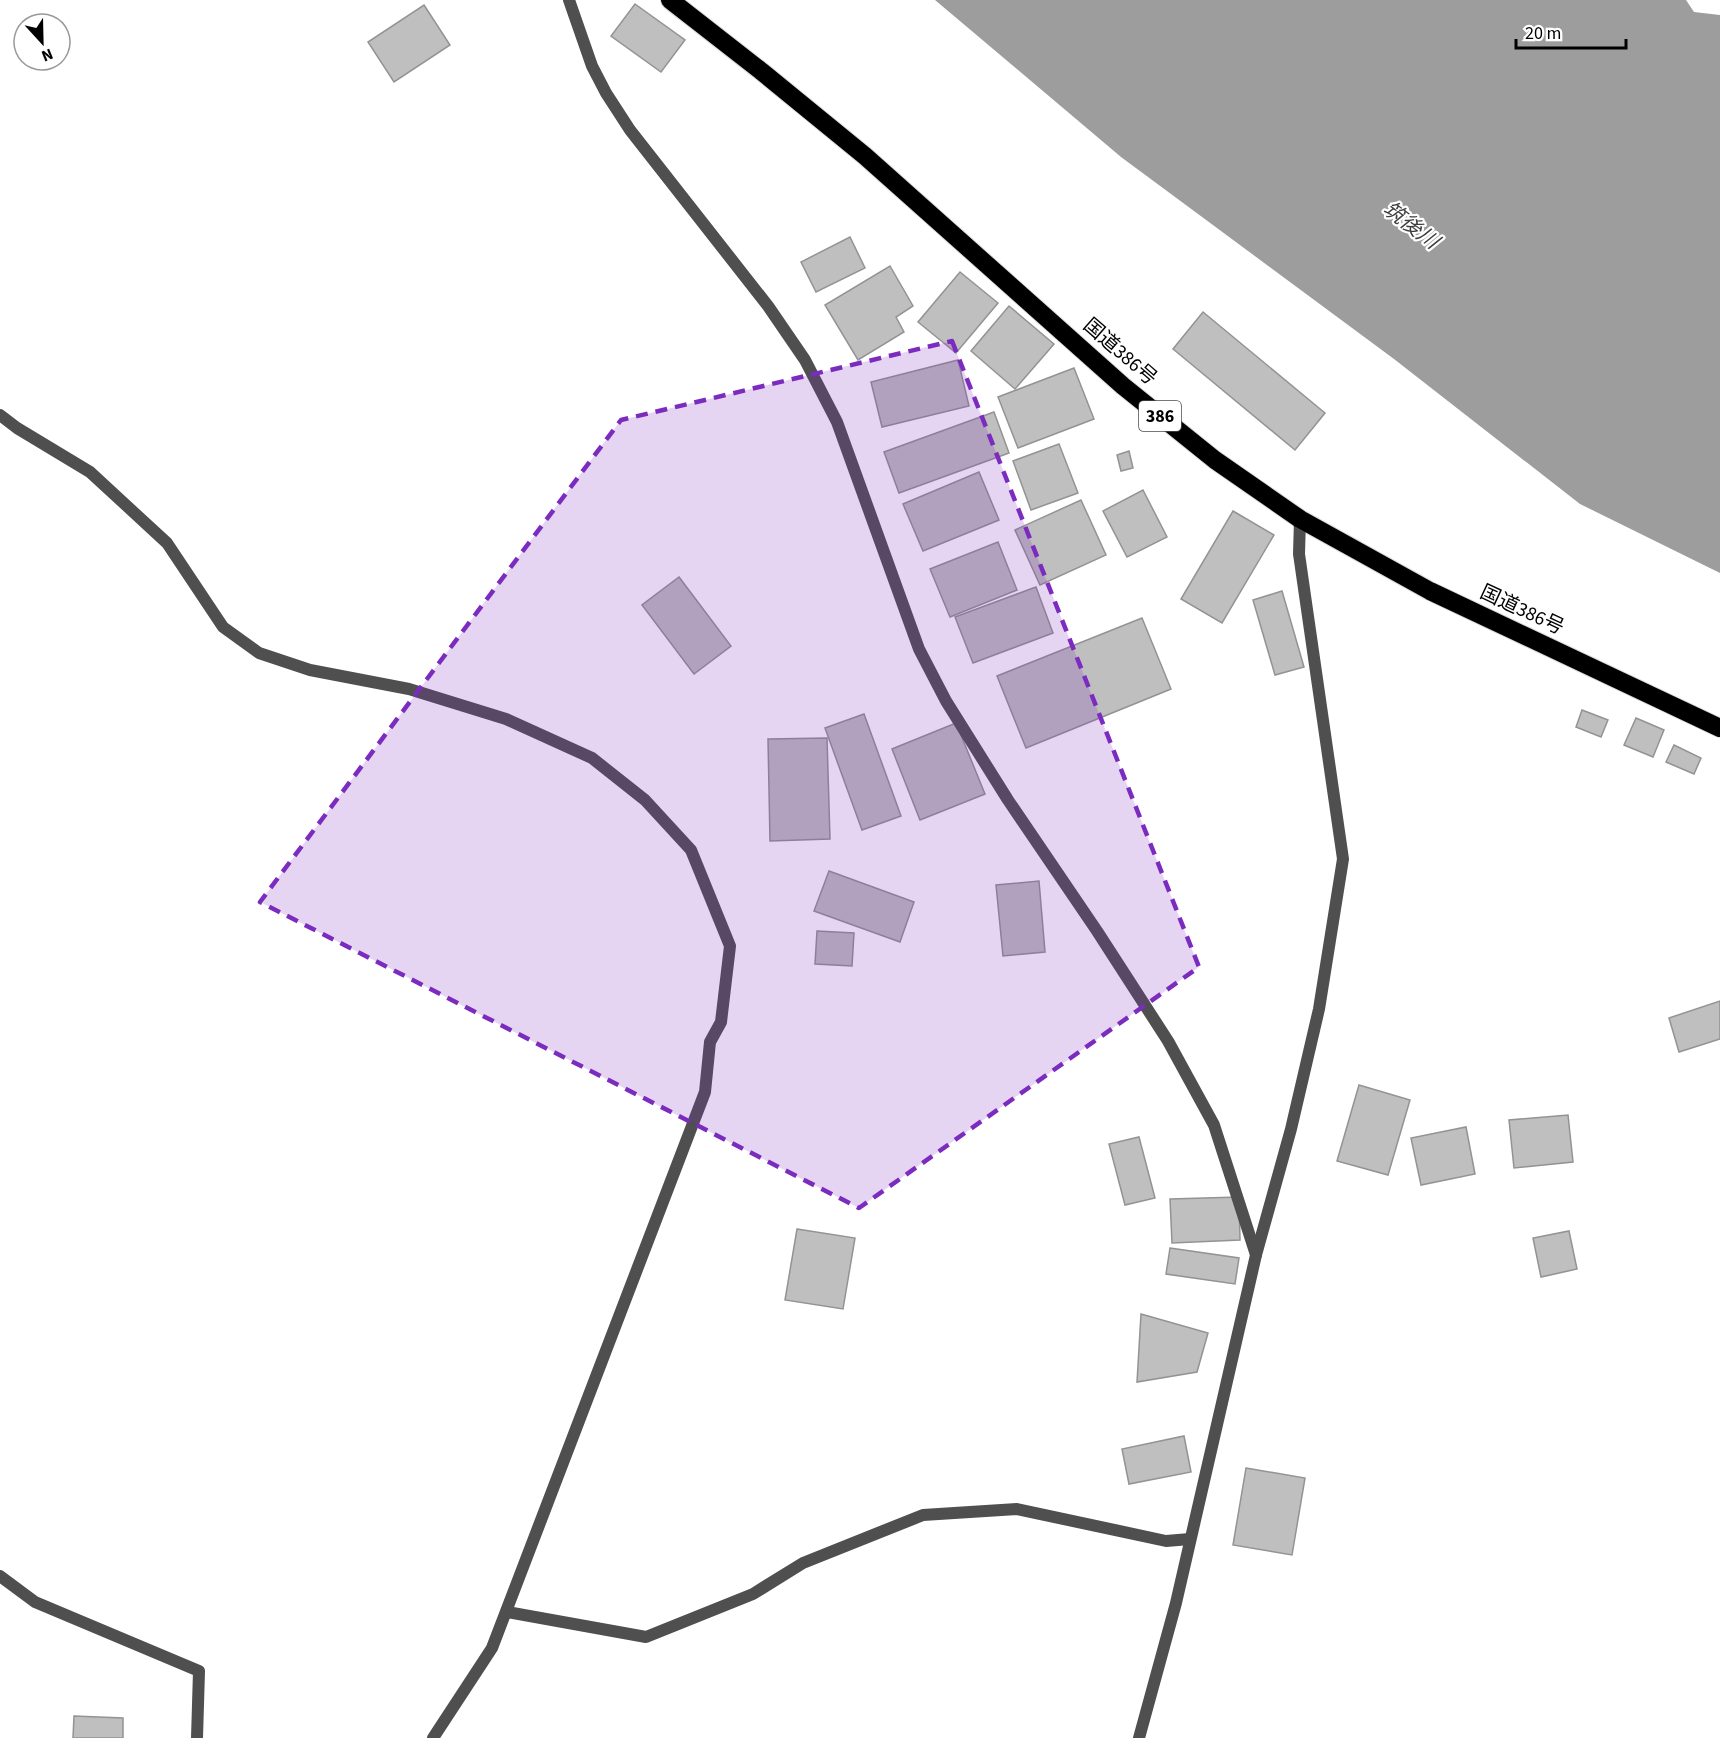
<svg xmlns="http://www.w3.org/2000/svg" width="1720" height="1738" viewBox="0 0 1720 1738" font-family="'Source Sans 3','Noto Sans JP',sans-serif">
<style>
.water{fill:#9d9d9d}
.building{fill:#bfbfbf;stroke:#939393;stroke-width:1.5}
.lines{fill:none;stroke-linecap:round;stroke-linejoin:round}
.highway-casing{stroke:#dbdbdb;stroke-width:20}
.street{stroke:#4f4f4f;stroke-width:12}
.highway{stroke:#000;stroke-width:18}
.marked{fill:#7b2cbf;fill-opacity:0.2;stroke:#7b2cbf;stroke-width:4.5;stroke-dasharray:12 8;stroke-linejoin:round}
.labels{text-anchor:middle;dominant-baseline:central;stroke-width:4.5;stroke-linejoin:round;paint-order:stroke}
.shield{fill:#fff;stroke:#4c4c4c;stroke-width:1.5}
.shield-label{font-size:18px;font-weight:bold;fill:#000}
.street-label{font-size:20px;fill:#000;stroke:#fff}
.water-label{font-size:21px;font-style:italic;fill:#3e3e3e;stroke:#fff}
</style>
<rect width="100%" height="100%" fill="#fff"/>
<!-- water -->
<path class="water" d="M935,0H1686L1694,12L1720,15V573L1580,504L1394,359L1121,157Z"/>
<!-- building -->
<g class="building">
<path d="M635,4L685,40L661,72L611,36Z"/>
<path d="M424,5L450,45L394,82L368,42Z"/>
<path d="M850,237L865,268L816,292L801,262Z"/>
<path d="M890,266L913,306L896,317L904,332L858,360L825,305Z"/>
<path d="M960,272L998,303L956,353L918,322Z"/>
<path d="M1009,306L1054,344L1015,389L971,351Z"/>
<path d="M1203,312L1325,413L1295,450L1173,349Z"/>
<path d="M958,360L969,406L882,427L871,382Z"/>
<path d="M1074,368L1094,419L1018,448L998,397Z"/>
<path d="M994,412L1009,453L899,493L884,452Z"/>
<path d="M1059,444L1078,493L1031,510L1013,461Z"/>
<path d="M1129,451L1133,468L1121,471L1117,455Z"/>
<path d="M979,472L999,520L923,551L903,504Z"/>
<path d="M1143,490L1167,537L1127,557L1103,511Z"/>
<path d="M1081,500L1106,555L1040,585L1015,530Z"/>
<path d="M1233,511L1274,535L1222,623L1181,599Z"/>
<path d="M998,542L1017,590L950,617L930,569Z"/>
<path d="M679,577L731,646L694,674L642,605Z"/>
<path d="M1036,587L1053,633L973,663L955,617Z"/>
<path d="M1282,591L1304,667L1275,675L1253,600Z"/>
<path d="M1142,618L1171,689L1026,748L997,676Z"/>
<path d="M1582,710L1608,720L1601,737L1576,727Z"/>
<path d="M864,714L901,816L862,830L825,728Z"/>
<path d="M1636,718L1664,730L1653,757L1624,745Z"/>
<path d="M956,723L985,794L920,820L892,749Z"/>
<path d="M827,738L830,839L770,841L768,739Z"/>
<path d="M1674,745L1701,758L1694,774L1666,762Z"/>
<path d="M829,871L914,902L900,942L814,911Z"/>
<path d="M1039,881L1045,952L1003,956L996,885Z"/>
<path d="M817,931L854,933L852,966L815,964Z"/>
<path d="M1720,1001V1039L1679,1052L1669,1018Z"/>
<path d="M1359,1085L1410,1100L1388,1175L1337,1161Z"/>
<path d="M1568,1115L1573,1162L1514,1168L1509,1120Z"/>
<path d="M1466,1127L1475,1174L1421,1185L1411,1138Z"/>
<path d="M1139,1137L1155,1198L1125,1205L1109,1144Z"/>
<path d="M1239,1197L1240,1240L1172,1243L1170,1199Z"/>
<path d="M797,1229L855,1238L843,1309L785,1300Z"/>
<path d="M1569,1231L1577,1269L1541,1277L1533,1238Z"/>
<path d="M1170,1248L1239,1258L1235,1284L1166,1274Z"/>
<path d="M1141,1314L1208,1333L1197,1372L1137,1382Z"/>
<path d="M1184,1436L1191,1472L1129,1484L1122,1449Z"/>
<path d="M1246,1468L1305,1478L1292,1555L1233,1545Z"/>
<path d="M74,1716L123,1718V1738H73Z"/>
</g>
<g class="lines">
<defs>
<path id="highway" d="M670,0L761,71L865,156L1123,386L1215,460L1300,519L1430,591L1720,728"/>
</defs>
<!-- highway casing -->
<use href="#highway" class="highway-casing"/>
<!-- street -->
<g class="street">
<path d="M569,0L592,66L606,93L630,130L768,306L805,360L837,422L919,649L946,701L1008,800L1097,931L1168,1041L1214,1125L1256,1255"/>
<path d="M0,415L17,428L90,472L167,543L223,627L259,653L310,670L409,689L506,719L592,758L645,800L691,850L730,946L721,1022L710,1042L705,1092L492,1648L433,1738"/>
<path d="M0,1576L35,1602L199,1671L197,1738"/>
<path d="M507,1612L646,1637L753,1594L803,1563L923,1515L1017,1509L1166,1541L1190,1539"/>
<path d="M1139,1738L1176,1603L1256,1255L1291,1129L1319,1009L1343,859L1299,554L1300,519"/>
</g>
<!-- highway -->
<use href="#highway" class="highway"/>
</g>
<!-- marked area -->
<path class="marked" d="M952,341L1199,967L859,1208L260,902L621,420Z"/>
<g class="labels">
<!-- shield labels -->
<rect class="shield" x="1139" y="401" width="42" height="30" rx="4.5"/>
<g class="shield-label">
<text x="1160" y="416">386</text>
</g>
<!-- street labels -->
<g class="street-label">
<text transform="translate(1120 352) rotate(41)">国道386号</text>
<text transform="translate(1522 610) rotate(25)">国道386号</text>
</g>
<!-- water labels -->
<g class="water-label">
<text transform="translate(1411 225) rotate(37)">筑後川</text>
</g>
</g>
<!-- north arrow -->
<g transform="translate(42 42) rotate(158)"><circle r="28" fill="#ffffff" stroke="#999999" stroke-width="1.5"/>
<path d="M0-4.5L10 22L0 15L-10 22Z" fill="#000000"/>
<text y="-9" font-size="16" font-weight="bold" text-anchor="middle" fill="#000000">N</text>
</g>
<!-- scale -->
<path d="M1516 39v9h110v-9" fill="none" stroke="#000000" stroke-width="3"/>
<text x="1525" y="39" font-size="18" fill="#000000" stroke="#ffffff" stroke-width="4.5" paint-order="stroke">20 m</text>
</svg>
